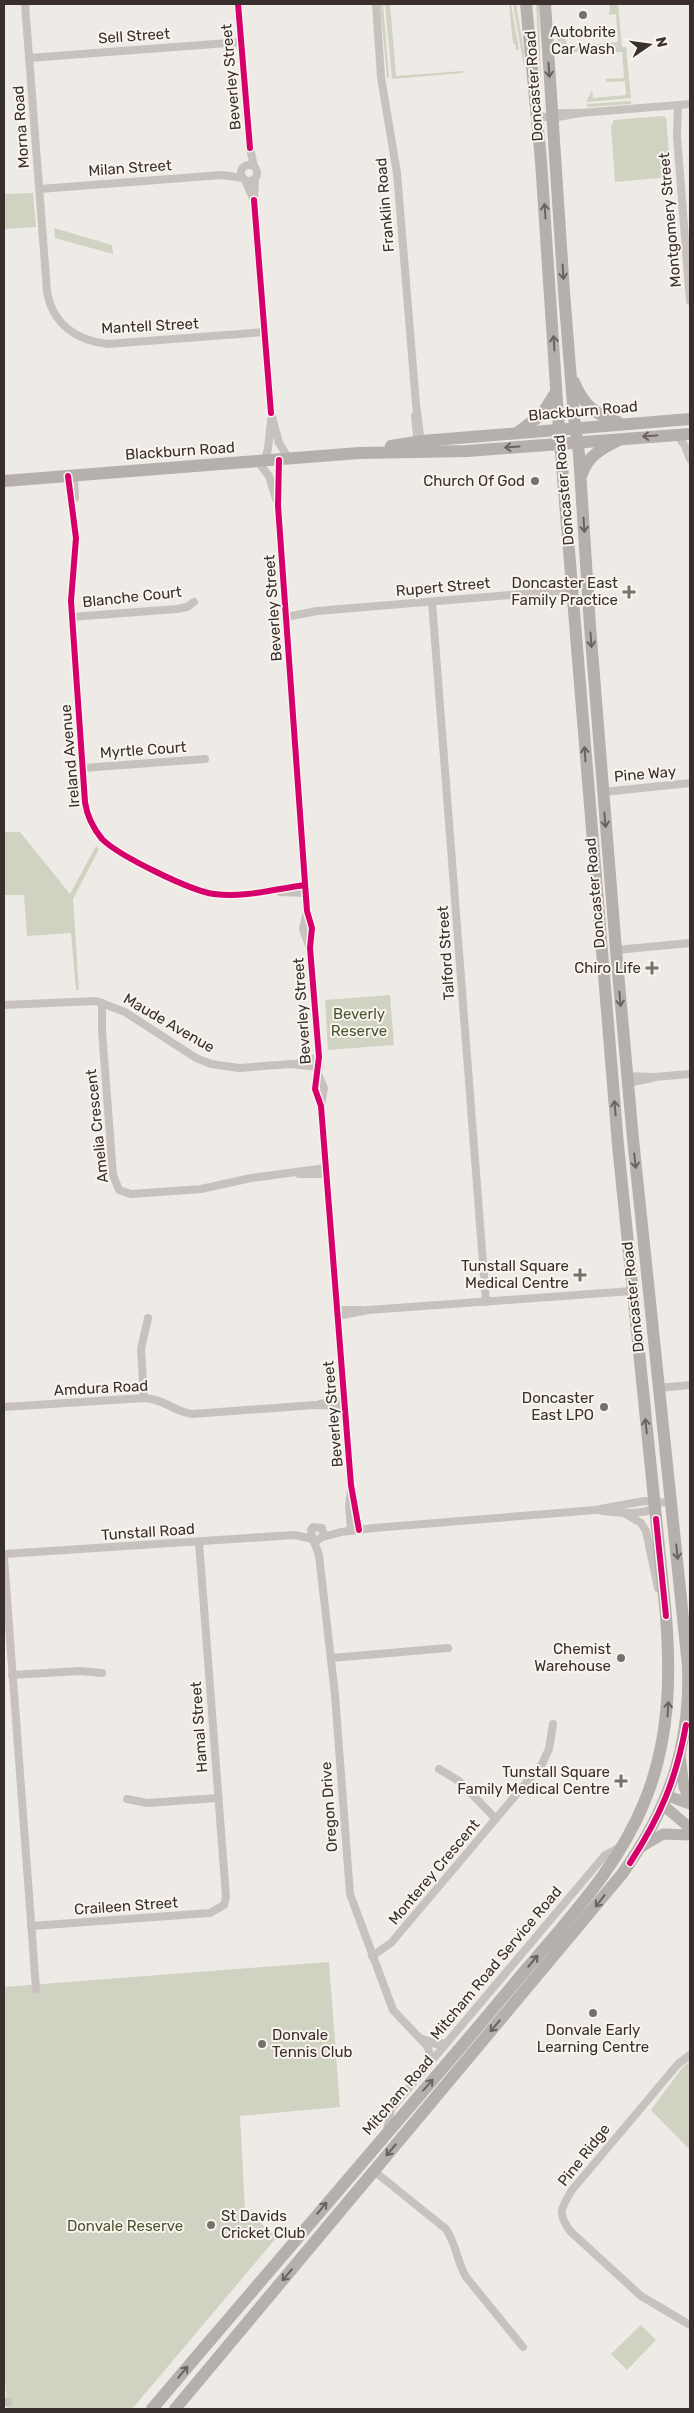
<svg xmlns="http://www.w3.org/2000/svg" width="694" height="2413" viewBox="0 0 694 2413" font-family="Rubik,sans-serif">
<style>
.green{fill:#d0d3c1}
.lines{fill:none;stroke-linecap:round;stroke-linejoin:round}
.minor{stroke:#c7c2be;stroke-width:8}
.secondary{stroke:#b8b2af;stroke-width:11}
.primary{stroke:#b6b0ad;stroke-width:12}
.cycleway-casing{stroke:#faf4ee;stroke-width:9}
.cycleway{stroke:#d6006c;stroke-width:6}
.oneway{stroke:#6b6360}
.poi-dot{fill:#78706d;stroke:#faf4ee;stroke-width:2}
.labels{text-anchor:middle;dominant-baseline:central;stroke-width:4;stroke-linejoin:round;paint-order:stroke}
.poi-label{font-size:15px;fill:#392f2c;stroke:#faf4ee;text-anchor:end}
.street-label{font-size:15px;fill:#392f2c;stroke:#faf4ee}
.park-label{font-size:15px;fill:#4a5532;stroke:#faf4ee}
</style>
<rect width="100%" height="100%" fill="#eeeae6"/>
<!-- green -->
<g class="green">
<path d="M380,4H383L389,77L387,78Z"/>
<path d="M385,4H390L396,76L463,71V73L392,79Z"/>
<path d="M509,4H511L519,49L516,50L515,44H513Z"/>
<path d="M513,4H516L524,51V68Z"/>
<path d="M536,4H539L541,95Z"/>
<path d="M610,4H618L622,47H626L631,98L586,102L592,90L593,98L626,95L625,81L606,82V79L624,78L622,52L605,53V48L559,54L557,34H565L567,47L618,42L616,14L609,15Z"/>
<path d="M631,101V104L587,107V104Z"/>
<path d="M664,116L666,118L671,177L615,182L611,127L614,120Z"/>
<path d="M33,193L36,227L4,229V194Z"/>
<path d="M54,228L112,245L113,254L55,238Z"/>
<path d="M4,832H20L70,894L96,846L99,849L73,899L79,990H76L71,933L27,936L24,895H4Z"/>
<path d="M390,995L394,1045L328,1050L325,1000Z"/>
<path d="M329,1962L340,2107L240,2116L245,2210L277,2237L132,2409H7L4,2362V1987Z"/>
<path d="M690,2061V2150L651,2110L682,2068Z"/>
<path d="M641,2325L656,2340L627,2370L611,2354Z"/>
</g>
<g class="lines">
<!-- minor -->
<g class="minor">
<path d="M25,4L47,291C52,324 77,341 108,344L265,332"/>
<path d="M238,4L250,148L254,166"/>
<path d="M376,4L381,77L397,173L416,404L421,444"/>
<path d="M29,58L241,42"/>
<path d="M678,105L677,137L690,301"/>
<path d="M550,113H578"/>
<path d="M537,116L553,118L580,113L690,104"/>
<circle cx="249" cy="173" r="8"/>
<path d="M255,179L254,200L271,413L279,443L289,459"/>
<path d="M245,180L254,200"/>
<path d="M40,189L222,175L243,178"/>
<path d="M415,416L418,444"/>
<path d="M677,435L685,446L690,459"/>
<path d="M279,460L278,506L307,911L312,928L310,948L319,1057L315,1089L321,1106L351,1485L359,1530"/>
<path d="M264,461L268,449L271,420"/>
<path d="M258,462L269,476L276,499"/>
<path d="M68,476L76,538L71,601L85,802C87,816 93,828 102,839C119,856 191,891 214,894C245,898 275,889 305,885"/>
<path d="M74,476L75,498"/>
<path d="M432,602L486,1302"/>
<path d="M72,617L177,609L187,607L194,602"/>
<path d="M286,617L317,611L572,590"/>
<path d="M83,768L205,759"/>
<path d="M603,792L690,783"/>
<path d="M280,892L306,893"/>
<path d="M307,911L303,929L310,948"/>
<path d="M616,950L690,943"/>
<path d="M102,1003V1030L113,1175L119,1190L131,1194L201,1189L251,1178L326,1168"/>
<path d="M4,1005L96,1001L125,1012L196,1058L211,1064L239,1068L291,1064L319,1067"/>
<path d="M298,1063L319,1057"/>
<path d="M318,1074L324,1088L321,1106"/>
<path d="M627,1076L654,1077L690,1074"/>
<path d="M628,1083L652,1078"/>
<path d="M299,1174H327"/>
<path d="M337,1310H361"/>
<path d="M338,1316L368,1310L632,1291"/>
<path d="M658,1388L690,1385"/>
<path d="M144,1398L141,1349L148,1318"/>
<path d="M320,1404L344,1400"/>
<path d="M4,1407L144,1398C162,1398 175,1412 192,1414L315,1405L345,1406"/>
<path d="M351,1490L349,1505L351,1531"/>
<path d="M602,1511C621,1513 640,1515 657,1508"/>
<path d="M624,1513L641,1523L646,1531L658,1588"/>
<path d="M323,1537L341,1532L374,1528L595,1510L644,1501L672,1503"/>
<path d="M313,1539L319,1555L335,1695L350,1894L393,2010L428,2047L430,2057L429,2063"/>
<path d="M4,1554L294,1535L318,1540L324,1535L322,1528L313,1527L311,1530L312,1537"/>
<path d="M4,1558L36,1989"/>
<path d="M331,1658L448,1648"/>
<path d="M12,1675L80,1671L102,1673"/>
<path d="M439,1769L459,1781L496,1819"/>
<path d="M127,1799L147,1803L218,1798"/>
<path d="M31,1926L210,1913L224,1905L226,1897L199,1542"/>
<path d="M372,1956L391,1943L542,1764L549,1749L553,1724"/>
<path d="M423,2039L436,2044L446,2043"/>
<path d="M690,2055L678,2064L572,2190C561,2208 557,2213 570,2231L641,2296L690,2325"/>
<path d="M387,2130L391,2109L605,1855L619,1848"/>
<path d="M374,2171L446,2229C456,2243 457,2262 466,2277L523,2347"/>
<path d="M4,2402H8"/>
</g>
<!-- secondary -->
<g class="secondary">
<path d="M680,1755L684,1787L690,1803"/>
<path d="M668,1796L690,1804"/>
<path d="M663,1805L690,1828"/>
<path d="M641,1847L663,1834L690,1835"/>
</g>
<!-- primary -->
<g class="primary">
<path d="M574,382C583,404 595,415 618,422"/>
<path d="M517,433L542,414L556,392"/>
<path d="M391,446L422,441L690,419"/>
<path d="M582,474C588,455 603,448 619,440"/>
<path d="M4,481L359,453L467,451L690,434"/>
<path d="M152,2409C256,2286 361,2164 466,2041C493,2009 520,1976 548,1944C585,1900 622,1857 644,1803C669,1743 671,1681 666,1616L618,1145L558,417L541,161L526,4"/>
<path d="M175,2409L622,1874C668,1810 691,1746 688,1666L633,1139L616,950L590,626L579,454L574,417L564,292L545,4"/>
</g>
<defs>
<g id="cycleway">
<path d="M238,4L250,148"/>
<path d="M254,200L271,413"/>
<path d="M279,460L278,506L307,911L312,928L310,948L319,1057L315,1089L321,1106L351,1485L359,1530"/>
<path d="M68,476L76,538L71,601L85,802C87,816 93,828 102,839C119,856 191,891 214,894C245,898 275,889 305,885"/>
<path d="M656,1519L666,1616"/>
<path d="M630,1863C661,1815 676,1780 686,1725"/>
</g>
</defs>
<!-- cycleway casing -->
<use href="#cycleway" class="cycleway-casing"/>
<!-- cycleway -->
<use href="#cycleway" class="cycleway"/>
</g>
<!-- one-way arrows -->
<defs><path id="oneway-shaft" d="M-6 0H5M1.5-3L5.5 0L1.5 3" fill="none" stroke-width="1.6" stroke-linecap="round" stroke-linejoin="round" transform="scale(1.25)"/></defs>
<g class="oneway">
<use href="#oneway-shaft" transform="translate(549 70) rotate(86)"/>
<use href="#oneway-shaft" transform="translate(545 211) rotate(-94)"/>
<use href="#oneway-shaft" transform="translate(563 272) rotate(87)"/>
<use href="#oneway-shaft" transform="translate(554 343) rotate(-93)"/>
<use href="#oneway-shaft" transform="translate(650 436) rotate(177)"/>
<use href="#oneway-shaft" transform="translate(512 447) rotate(176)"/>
<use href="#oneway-shaft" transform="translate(584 525) rotate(86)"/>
<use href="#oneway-shaft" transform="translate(591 640) rotate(86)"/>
<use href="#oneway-shaft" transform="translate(585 754) rotate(-94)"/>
<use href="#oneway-shaft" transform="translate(605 820) rotate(85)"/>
<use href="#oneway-shaft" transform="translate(620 999) rotate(85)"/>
<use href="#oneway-shaft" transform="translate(615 1108) rotate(-95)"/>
<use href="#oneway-shaft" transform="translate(635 1161) rotate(84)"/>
<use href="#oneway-shaft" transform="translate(646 1426) rotate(-96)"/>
<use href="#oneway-shaft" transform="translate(677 1552) rotate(84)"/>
<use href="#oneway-shaft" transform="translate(668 1709) rotate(-86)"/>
<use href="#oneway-shaft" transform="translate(600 1901) rotate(128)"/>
<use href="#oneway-shaft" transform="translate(533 1961) rotate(-50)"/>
<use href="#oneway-shaft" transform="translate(495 2026) rotate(130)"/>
<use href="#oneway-shaft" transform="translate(428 2085) rotate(-49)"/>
<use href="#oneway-shaft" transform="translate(391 2150) rotate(130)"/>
<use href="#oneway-shaft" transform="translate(322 2208) rotate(-50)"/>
<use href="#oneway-shaft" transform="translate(287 2275) rotate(130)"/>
<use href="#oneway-shaft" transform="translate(183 2372) rotate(-50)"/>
</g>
<!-- markers -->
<g class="poi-dot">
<circle cx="583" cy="15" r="5"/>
<circle cx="535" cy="481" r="5"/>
<path d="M626.5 584.5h5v5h5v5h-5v5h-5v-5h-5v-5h5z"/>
<path d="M649.5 960.5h5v5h5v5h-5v5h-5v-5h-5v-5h5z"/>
<path d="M577.5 1267.5h5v5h5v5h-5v5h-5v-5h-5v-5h5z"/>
<circle cx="604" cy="1407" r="5"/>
<circle cx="621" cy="1658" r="5"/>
<path d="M618.5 1773.5h5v5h5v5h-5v5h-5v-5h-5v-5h5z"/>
<circle cx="593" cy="2013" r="5"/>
<circle cx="262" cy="2044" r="5"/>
<circle cx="211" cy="2225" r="5"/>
</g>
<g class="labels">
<!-- poi labels -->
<g class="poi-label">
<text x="583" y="32" text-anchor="middle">Autobrite<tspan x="583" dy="17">Car Wash</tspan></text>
<text x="525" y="481">Church Of God</text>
<text x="618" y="583">Doncaster East<tspan x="618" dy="17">Family Practice</tspan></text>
<text x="641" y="968">Chiro Life</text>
<text x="569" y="1266">Tunstall Square<tspan x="569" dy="17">Medical Centre</tspan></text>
<text x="594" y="1398">Doncaster<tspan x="594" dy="17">East LPO</tspan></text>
<text x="611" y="1649">Chemist<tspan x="611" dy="17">Warehouse</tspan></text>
<text x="610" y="1772">Tunstall Square<tspan x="610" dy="17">Family Medical Centre</tspan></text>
<text x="593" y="2030" text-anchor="middle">Donvale Early<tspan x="593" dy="17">Learning Centre</tspan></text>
<text x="272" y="2035" text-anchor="start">Donvale<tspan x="272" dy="17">Tennis Club</tspan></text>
<text x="221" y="2216" text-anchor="start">St Davids<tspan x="221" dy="17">Cricket Club</tspan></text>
</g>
<!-- street labels -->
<g class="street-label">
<text transform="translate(134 36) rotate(-4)">Sell Street</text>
<text transform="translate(231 77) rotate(-95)">Beverley Street</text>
<text transform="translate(534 86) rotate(-94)">Doncaster Road</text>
<text transform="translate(21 127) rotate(-94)">Morna Road</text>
<text transform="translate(130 168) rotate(-4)">Milan Street</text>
<text transform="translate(385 205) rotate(-95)">Franklin Road</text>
<text transform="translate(670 220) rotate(-95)">Montgomery Street</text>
<text transform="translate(150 326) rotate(-3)">Mantell Street</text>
<text transform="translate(583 411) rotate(-5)">Blackburn Road</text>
<text transform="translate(180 451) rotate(-4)">Blackburn Road</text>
<text transform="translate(564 490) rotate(-95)">Doncaster Road</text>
<text transform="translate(443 587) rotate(-5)">Rupert Street</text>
<text transform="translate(132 597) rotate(-6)">Blanche Court</text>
<text transform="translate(273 608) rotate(-94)">Beverley Street</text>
<text transform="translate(143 750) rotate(-4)">Myrtle Court</text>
<text transform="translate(70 756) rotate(-95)">Ireland Avenue</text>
<text transform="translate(645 774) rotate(-5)">Pine Way</text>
<text transform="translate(595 893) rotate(-95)">Doncaster Road</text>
<text transform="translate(446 953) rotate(-94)">Talford Street</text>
<text transform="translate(302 1011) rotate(-94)">Beverley Street</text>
<text transform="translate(169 1023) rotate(30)">Maude Avenue</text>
<text transform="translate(97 1126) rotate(-96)">Amelia Crescent</text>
<text transform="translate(633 1297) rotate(-96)">Doncaster Road</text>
<text transform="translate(101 1388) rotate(-3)">Amdura Road</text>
<text transform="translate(333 1414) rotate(-95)">Beverley Street</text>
<text transform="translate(148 1532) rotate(-4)">Tunstall Road</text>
<text transform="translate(199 1727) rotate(-94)">Hamal Street</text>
<text transform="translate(329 1807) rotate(-94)">Oregon Drive</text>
<text transform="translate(434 1872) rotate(-50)">Monterey Crescent</text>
<text transform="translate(126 1906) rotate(-4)">Craileen Street</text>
<text transform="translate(496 1963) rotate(-50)">Mitcham Road Service Road</text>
<text transform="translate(398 2095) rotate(-49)">Mitcham Road</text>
<text transform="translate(584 2155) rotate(-52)">Pine Ridge</text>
</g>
<!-- park labels -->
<g class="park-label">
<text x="359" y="1014">Beverly<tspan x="359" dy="17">Reserve</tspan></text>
<text x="125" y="2226">Donvale Reserve</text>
</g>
</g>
<!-- border -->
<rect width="694" height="2413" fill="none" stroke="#392f2c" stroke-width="10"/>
<!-- north arrow -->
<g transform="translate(649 45) rotate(77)" stroke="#faf4ee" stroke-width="4" paint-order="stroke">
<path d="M0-4L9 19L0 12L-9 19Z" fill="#392f2c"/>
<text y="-8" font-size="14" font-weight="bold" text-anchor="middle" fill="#392f2c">N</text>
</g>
</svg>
